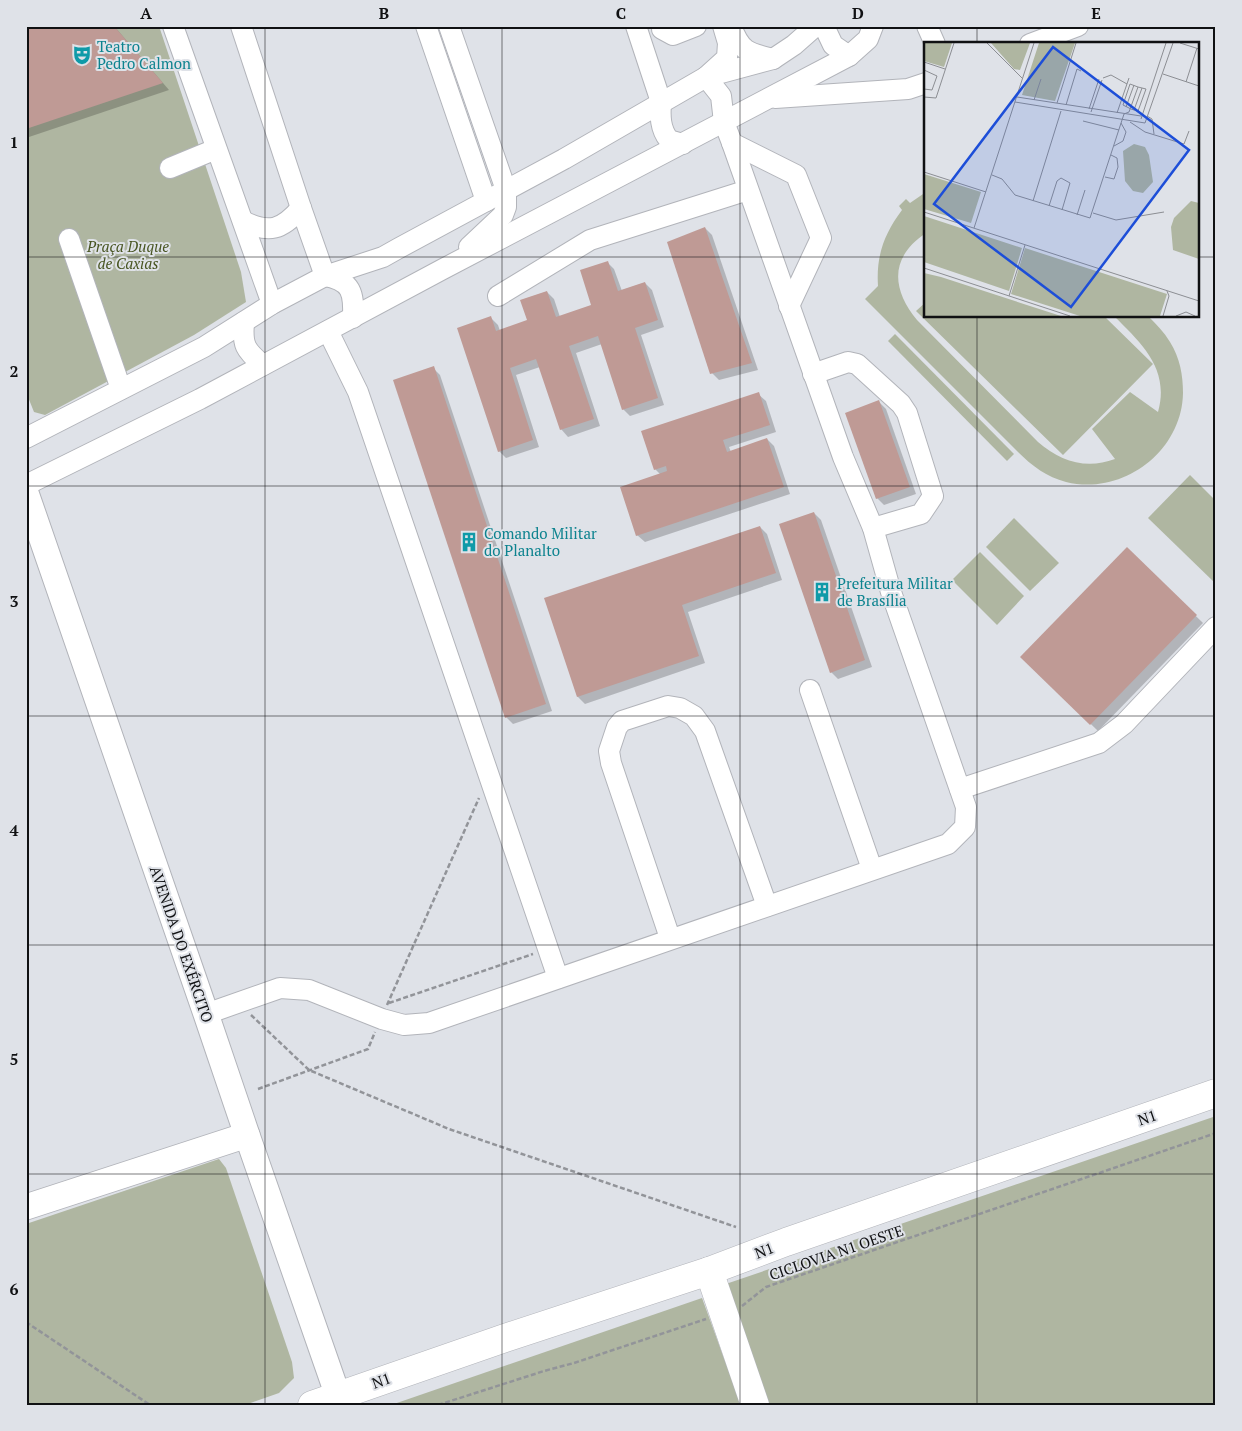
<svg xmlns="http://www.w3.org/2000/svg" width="1242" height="1431" viewBox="0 0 1242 1431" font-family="'PT Serif',serif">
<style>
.green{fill:#afb6a1}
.shadow{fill:#0003}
.building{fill:#bf9a95}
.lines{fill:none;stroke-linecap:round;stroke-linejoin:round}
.minor-casing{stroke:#b2b4ba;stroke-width:22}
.major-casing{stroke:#b2b4ba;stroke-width:27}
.highway-casing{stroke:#b2b4ba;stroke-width:29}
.path{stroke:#929499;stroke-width:2.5;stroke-dasharray:5 2.5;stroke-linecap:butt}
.minor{stroke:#fff;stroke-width:20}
.major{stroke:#fff;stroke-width:25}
.highway{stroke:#fff;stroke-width:28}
.grid{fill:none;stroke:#101113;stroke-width:1;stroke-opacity:0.55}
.labels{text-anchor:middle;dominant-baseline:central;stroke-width:4;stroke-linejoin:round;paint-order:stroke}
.culture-label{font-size:15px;fill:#0d838f;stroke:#dfe2e8;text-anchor:start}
.park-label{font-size:15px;font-style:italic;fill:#485522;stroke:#dfe2e8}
.street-label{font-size:15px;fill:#101113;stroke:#dfe2e8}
.inset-road{fill:none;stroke:#8c8e93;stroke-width:1}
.view{fill:#1d4ed8;fill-opacity:0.15;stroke:#1d4ed8;stroke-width:2.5}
.inset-edge{fill:none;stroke:#101113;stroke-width:2.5}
.neatline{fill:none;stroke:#101113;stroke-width:2}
.grid-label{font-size:16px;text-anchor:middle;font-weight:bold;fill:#101113}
</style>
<rect width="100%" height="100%" fill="#dfe2e8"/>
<!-- green -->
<g class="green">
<path d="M26,26H159L241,272L246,302L194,335L45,415L34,412L26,392Z"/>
<path d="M926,192V214L923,217L926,218V233C890,257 891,288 917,320L1038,442C1060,461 1086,470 1115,459L1092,429L1130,392L1158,412C1170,369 1142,344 1114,316H1148C1156,324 1164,332 1170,342C1180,358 1183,375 1183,393C1182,452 1122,496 1066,482C1047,477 1032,466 1018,452L865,299L878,286C876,256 884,234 902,210L899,206L906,199L910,203Z"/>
<path d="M926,302V316H1104L1153,364L1063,455L916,311Z"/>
<path d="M895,334L1014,454L1007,461L888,341Z"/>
<path d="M1190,475L1216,501V584L1148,518Z"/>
<path d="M1014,518L1059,563L1030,591L986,547Z"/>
<path d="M980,552L1024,596L997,625L952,580Z"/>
<path d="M1216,1116V1405H760L717,1287Z"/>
<path d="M219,1159L226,1168L292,1362L294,1378L279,1393L245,1405H26V1224Z"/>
<path d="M702,1298L741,1405H391Z"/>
</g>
<!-- shadow -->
<g class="shadow">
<path d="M26,26H114L169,90L26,138Z"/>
<path d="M705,228L712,235L758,370L719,380L712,373Z"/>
<path d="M607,262L614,269L622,291L645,283L652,290L664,327L641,335L664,405L630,416L623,409L602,344L576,353L600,426L568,437L561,429L540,367L516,375L539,447L506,458L499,451L491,318L498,325L500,331L529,321L547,292L554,299L560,317L593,306Z"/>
<path d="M433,368L440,375L552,711L513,724L506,717Z"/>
<path d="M758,394L766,401L776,432L729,447L731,452L767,439L774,446L790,494L645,542L637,535L660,474L655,469Z"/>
<path d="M879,402L886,409L916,494L884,505L877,498Z"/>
<path d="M814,513L821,520L872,667L838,679L831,672Z"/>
<path d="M760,527L767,534L782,580L688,612L705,663L585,704L578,697L546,599Z"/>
<path d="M1127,549L1203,623L1098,731L1022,657Z"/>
</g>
<!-- building -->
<g class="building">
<path d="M26,26H114L163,83L26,129Z"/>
<path d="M705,227L752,363L710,374L667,242Z"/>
<path d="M608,261L618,291L645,282L658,320L635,328L658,398L622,410L598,336L569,346L594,419L560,430L536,359L510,368L533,440L498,452L457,328L491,316L496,331L527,320L520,300L547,291L556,317L591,305L580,270Z"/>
<path d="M434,366L546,704L505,718L393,380Z"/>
<path d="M759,392L770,425L723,440L727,452L767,438L784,487L636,536L620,487L667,471L666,466L654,470L641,431Z"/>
<path d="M879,400L910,487L876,499L845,413Z"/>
<path d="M814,512L865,660L830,673L779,524Z"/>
<path d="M760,526L776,573L682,605L699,656L577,697L544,598Z"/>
<path d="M1127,547L1197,615L1090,725L1020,657Z"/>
</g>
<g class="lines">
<defs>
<g id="minor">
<path d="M173,26L272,304"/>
<path d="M241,26L301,208L325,276"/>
<path d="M426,26L486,201"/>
<path d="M449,26L506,190V207L503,215L469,247"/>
<path d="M636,26L661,102C660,116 660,129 669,140L683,144"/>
<path d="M662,26V29L673,35L696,26"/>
<path d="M731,26C741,52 748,53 773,59"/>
<path d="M824,26L833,45L849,56"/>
<path d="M927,26L935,44"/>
<path d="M1030,44L1078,26"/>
<path d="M775,98L908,89L926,83"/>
<path d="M732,143L796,175L821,238L789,306"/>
<path d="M170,168L216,149"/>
<path d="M243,221C269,234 282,230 301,208"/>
<path d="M69,239L121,389"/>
<path d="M325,276C352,281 354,293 353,318"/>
<path d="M498,296L590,240L748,190"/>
<path d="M244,322C242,345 245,350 263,365"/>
<path d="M328,331L358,392L558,978"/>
<path d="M813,374L848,362L857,364L901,404L907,413L933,496L921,514L873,528"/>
<path d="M26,438L204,347L272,304L325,276L383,257L399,248L564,159L706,77L773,59L794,45L811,30L813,26"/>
<path d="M26,485L200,399L443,269L849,56L868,39L873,26"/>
<path d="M810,690L872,869"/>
<path d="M960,789L1099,743L1124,724L1216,627"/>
<path d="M670,938L611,763L609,751L617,727L622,721L668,706L680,708L694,716L705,731L767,906"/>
<path d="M206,1014L280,988L309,990L382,1019L404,1025L429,1023L948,844L965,827L966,807L891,592L873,528L843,457L732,143L724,122L721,96L706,77L727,58L728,43L723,26"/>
</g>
<g id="major">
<path d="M26,493L206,1014L247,1135L338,1396"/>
<path d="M26,1207L247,1135"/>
</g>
<g id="highway">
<path d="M709,1271L755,1405"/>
<path d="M312,1405L505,1338L709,1271L786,1242L1216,1093"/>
</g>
</defs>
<!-- minor casing -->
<use href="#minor" class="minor-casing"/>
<!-- major casing -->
<use href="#major" class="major-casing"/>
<!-- highway casing -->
<use href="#highway" class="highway-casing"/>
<!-- path -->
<g class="path">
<path d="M389,1003L533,954"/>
<path d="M387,1005L479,798"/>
<path d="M251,1015L309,1070L449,1129L736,1227"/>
<path d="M258,1089L368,1049L375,1032"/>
<path d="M742,1306L766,1287L1216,1133"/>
<path d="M26,1322L150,1405"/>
<path d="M438,1405L544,1371L574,1363L706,1319"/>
</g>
<!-- minor -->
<use href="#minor" class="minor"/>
<!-- major -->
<use href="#major" class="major"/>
<!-- highway -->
<use href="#highway" class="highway"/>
</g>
<!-- grid -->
<path class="grid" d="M265,26V1405M502,26V1405M740,26V1405M977,26V44M26,257H926M1198,257H1216M977,316V1405M26,486H1216M26,716H1216M26,945H1216M26,1174H1216"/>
<!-- icons -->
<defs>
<symbol id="theatre-bare" viewBox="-9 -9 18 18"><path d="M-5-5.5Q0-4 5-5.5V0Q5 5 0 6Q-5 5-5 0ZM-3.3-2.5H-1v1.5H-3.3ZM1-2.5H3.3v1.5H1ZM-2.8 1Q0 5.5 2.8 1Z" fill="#0f9aa8" stroke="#dfe2e8" stroke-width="2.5" paint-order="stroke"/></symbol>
<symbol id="building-bare" viewBox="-9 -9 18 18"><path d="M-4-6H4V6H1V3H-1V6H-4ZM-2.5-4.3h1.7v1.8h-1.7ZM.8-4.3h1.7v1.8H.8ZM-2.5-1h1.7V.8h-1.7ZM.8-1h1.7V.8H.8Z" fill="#0f9aa8" stroke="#dfe2e8" stroke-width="2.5" paint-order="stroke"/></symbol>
</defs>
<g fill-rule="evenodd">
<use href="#theatre-bare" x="68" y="41" width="28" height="28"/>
<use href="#building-bare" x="455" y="528" width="28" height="28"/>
<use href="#building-bare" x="808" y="578" width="28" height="28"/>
</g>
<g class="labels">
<!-- culture labels -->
<g class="culture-label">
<text x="97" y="46">Teatro<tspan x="97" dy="17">Pedro Calmon</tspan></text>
<text x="484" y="533">Comando Militar<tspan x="484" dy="17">do Planalto</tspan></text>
<text x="837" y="583">Prefeitura Militar<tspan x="837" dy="17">de Brasília</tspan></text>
</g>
<!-- park labels -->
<g class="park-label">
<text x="128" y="246">Praça Duque<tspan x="128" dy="17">de Caxias</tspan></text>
</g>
<!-- street labels -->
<g class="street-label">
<text transform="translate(182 944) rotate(71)">AVENIDA DO EXÉRCITO</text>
<text transform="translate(1147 1117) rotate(-19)">N1</text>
<text transform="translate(764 1250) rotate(-21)">N1</text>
<text transform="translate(836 1252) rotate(-19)">CICLOVIA N1 OESTE</text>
<text transform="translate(381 1380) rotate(-20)">N1</text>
</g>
</g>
<!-- overview -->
<g transform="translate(924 42)">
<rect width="275" height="275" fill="#dfe2e8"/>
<path d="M0,1H28L20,25L0,19ZM67,1H106L96,28L90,27ZM115,1H151L131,59L98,53ZM210,102L221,105L225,113L229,140L219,151L209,149L201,139L199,109ZM0,132L57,150L47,181L0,167ZM267,159L275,161V217L249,208L247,185L250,176ZM0,174L98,206L85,249L0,220ZM101,206L243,252L236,274H156L87,252ZM0,231L17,235L137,274H0Z" fill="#afb6a1"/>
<path class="inset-road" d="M63,1L99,37M256,1L275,7M0,20L21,27M0,28L13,34L8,48L0,47M239,32L275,44M179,36L187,33L203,42M262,40L273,6M0,55L12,56L30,1M93,55L217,74M110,58L117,37M91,60L221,81L249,1M133,61L152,1M142,63L153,27L157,29M202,65L210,43M165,67L175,37M207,67L199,63L206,42L214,45M210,68L214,69L222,47L218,46M167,70L178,38M193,71L205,36M223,74L228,77L230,92M217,77L242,1M159,79L195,88M206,80L221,90L260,102L265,89M190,104L199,99L202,90L197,81M0,130L62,150M68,133L78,137L91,153L166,176L200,72L205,70L214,45L218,46L210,68L207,67M181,135L190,137L194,125L193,116L187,113M109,159L137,69M125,164L133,139L137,136L146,141L138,168M0,170L275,259M169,171L192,178L240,170M153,173L161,148M50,186L110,1M0,226L146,274M85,254L101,203M239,274L245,254L243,249M252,274L262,270L271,274"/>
<path class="view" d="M129,5L265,108L147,265L10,162Z"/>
<rect width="275" height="275" class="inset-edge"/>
</g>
<!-- border -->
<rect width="1242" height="1431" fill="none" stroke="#dfe2e8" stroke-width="55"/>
<rect x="28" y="28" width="1186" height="1376" class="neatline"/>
<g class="grid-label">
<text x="146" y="19">A</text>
<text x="384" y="19">B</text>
<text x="621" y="19">C</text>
<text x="858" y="19">D</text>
<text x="1096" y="19">E</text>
<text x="14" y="148">1</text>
<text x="14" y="377">2</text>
<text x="14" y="607">3</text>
<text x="14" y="836">4</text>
<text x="14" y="1065">5</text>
<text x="14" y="1295">6</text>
</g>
</svg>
